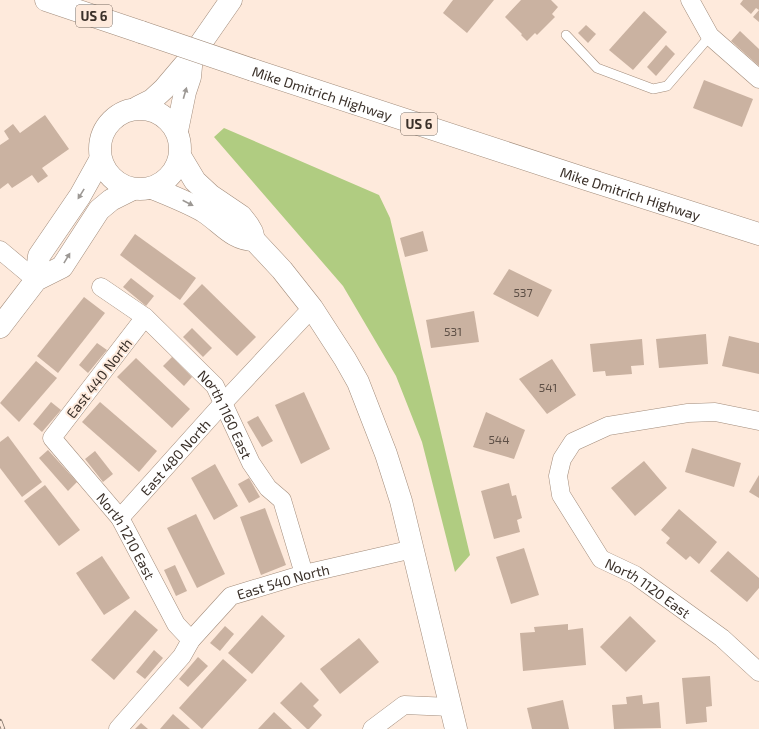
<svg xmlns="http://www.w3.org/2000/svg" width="759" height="729" viewBox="0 0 759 729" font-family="'Exo 2',sans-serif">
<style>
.green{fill:#b0cc81}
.building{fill:#cab2a1}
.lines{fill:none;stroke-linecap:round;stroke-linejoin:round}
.lane-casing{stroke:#a28c7b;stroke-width:10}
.street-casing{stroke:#a28c7b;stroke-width:19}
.secondary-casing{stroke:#a28c7b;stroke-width:23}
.highway-casing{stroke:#a28c7b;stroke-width:23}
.lane{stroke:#fff;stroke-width:9}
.street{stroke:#fff;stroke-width:18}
.secondary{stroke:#fff;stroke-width:22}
.highway{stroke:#fff;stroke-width:22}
.rail-casing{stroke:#81746a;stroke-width:4.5}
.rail{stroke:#feeadc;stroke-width:3;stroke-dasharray:9;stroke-linecap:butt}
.highway-bridge-casing{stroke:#a28c7b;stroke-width:23;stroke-linecap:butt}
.highway-bridge{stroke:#fff;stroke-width:22}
.oneway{fill:#9c9894}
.labels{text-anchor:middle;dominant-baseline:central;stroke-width:4;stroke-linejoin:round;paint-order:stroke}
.number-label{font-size:12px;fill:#5e5047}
.shield{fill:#feeadc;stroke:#75685f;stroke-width:1}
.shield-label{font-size:13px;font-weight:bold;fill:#3a3029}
.street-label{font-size:14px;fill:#3a3029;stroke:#feeadc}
</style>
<rect width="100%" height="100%" fill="#feeadc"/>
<!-- green -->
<path class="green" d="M224,128L379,195L390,218L470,555L455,572L422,442L396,376L343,286L214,137Z"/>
<!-- building -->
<g class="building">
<path d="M453,0H494L467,33L443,13Z"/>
<path d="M521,0H551L558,7L552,14L555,17L537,35L535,33L527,41L521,35L522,34L505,17Z"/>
<path d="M743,0H759V22L753,17L759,10L756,8L751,14L740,4Z"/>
<path d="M644,11L667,32L633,70L609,50Z"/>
<path d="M586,25L596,34L588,43L578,33Z"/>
<path d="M740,31L759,49V66L731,41Z"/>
<path d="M666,45L675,54L656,76L647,67Z"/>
<path d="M704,80L753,99L742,127L693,108Z"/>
<path d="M45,115L69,149L42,168L48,176L38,183L32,175L12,188L8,183L0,189V145L9,139L4,131L13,124L20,133Z"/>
<path d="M423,231L428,251L405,257L400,238Z"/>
<path d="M135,234L196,278L180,300L120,255Z"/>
<path d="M509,269L552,290L538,317L493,294Z"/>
<path d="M131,278L154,296L146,306L123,287Z"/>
<path d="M202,284L256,337L237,356L183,304Z"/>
<path d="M84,297L105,313L58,373L37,356Z"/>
<path d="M474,311L479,342L431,348L426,320Z"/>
<path d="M192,328L212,348L203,357L183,337Z"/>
<path d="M706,334L708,364L659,368L656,339Z"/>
<path d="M729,336L759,343V374L722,366Z"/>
<path d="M642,339L644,365L631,366L632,374L606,376L605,371L593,372L590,344Z"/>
<path d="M97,343L107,350L88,373L79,365Z"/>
<path d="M172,357L192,377L184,386L163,366Z"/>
<path d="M136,358L190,409L172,428L117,377Z"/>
<path d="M552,359L576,395L547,414L519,379Z"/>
<path d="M36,361L57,378L19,422L0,403Z"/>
<path d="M304,392L330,449L301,464L275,405Z"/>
<path d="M51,402L61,410L42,432L33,424Z"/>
<path d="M100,402L157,451L139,472L82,422Z"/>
<path d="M486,412L525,430L514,459L473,447Z"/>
<path d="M258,416L273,441L262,447L247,422Z"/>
<path d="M8,436L42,482L22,497L0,468V442Z"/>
<path d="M692,448L741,463L734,487L685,472Z"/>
<path d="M48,450L77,482L68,491L39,458Z"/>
<path d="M95,451L113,474L103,482L85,459Z"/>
<path d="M644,461L667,488L635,516L611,488Z"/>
<path d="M215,464L238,506L214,520L191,478Z"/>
<path d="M759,475V498L749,492Z"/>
<path d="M249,478L260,497L249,503L238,484Z"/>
<path d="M509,483L512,496L516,495L522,518L517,520L520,532L494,539L481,491Z"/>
<path d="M45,485L80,530L59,546L24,501Z"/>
<path d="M265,508L286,565L261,575L240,517Z"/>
<path d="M679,509L717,542L699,564L690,556L686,560L666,543L670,538L661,530Z"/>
<path d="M196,514L225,574L197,588L167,528Z"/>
<path d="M524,548L539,595L511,604L496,557Z"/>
<path d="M728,551L759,578V588L747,602L710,571Z"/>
<path d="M102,556L130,598L104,615L76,573Z"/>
<path d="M175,565L187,591L176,596L164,570Z"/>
<path d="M135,610L158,630L114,680L91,660Z"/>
<path d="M262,615L285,636L252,674L228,653Z"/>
<path d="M630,616L656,641L626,672L600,647Z"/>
<path d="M568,624V630L583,628L586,665L523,671L520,633L535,632L534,627Z"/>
<path d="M225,626L234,634L220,651L210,643Z"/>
<path d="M359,638L379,662L340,694L320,669Z"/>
<path d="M154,650L163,658L145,679L136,672Z"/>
<path d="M198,657L208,666L188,687L179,679Z"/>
<path d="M223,659L247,680L202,729L179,708Z"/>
<path d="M710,676L712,706L706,707L707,722L686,724L682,678Z"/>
<path d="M301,682L319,700L313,706L322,715L309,729H307L280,703Z"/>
<path d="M642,695L643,704L659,702L661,728L614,729L612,705L627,704L626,697Z"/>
<path d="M563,700L569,729H532L527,708Z"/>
<path d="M274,712L292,729H258Z"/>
<path d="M173,714L190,729H160Z"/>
<path d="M141,723L148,729H135Z"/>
</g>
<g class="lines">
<defs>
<path id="lane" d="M566,35L597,68L653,89L667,86L710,36"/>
<g id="street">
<path d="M690,0L710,36L759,79"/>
<path d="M0,250L36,280"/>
<path id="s1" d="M101,287L145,317L215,386L251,463L268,488L282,500L304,574"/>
<path id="s2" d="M145,317L52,438L120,518L176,624L191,640"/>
<path id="s3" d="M759,421L715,412L688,413L608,426L573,442L562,459L558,476L561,495L601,559L635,575L722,638L759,672"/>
<path id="s4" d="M120,518L224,402L312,308"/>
<path id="s5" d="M118,729L182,656L191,640L231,596L304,574L413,549"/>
<path d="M372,729L404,705L451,707"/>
</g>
<g id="secondary">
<path d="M138,107L152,100L164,89L192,56L231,0"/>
<circle cx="140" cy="149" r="40"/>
<path d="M177,131L185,92L190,77L192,56"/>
<path d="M180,156L195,181L210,195L241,216L248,225L252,232L254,240L282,270L312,308L345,359L358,382L386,454L401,501L456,729"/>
<path d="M152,188C169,195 187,202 203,211C221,222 232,240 254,240"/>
<path d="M36,280L39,256L80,196L100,160"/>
<path d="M0,327L36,280L62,267L99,210L111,200L133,189"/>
</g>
<g id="highway">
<path d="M46,0L141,32"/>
<path id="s6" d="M253,70L586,179L759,234"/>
</g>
</defs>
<!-- lane casing -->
<use href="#lane" class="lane-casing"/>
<!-- street casing -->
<use href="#street" class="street-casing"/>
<!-- secondary casing -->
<use href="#secondary" class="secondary-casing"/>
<!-- highway casing -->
<use href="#highway" class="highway-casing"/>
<!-- lane -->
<use href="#lane" class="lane"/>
<!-- street -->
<use href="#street" class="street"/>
<!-- secondary -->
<use href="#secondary" class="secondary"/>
<!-- highway -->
<use href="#highway" class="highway"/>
<defs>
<path id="rail" d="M0,721L3,729"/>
</defs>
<!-- rail casing -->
<use href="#rail" class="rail-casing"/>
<!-- rail -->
<use href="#rail" class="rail"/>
<defs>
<path id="highway-bridge" d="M141,32L253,70"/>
</defs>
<!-- highway-bridge casing -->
<use href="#highway-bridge" class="highway-bridge-casing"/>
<!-- highway-bridge -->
<use href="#highway-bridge" class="highway-bridge"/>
</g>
<!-- one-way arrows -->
<defs><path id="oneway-solid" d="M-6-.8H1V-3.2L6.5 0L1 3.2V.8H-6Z"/></defs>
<g class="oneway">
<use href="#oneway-solid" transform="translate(185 93) rotate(-74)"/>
<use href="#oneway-solid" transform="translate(81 194) rotate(122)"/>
<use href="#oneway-solid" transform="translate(188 203) rotate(27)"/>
<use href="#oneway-solid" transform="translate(67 258) rotate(-59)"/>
</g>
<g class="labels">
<!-- number labels -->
<g class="number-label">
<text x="523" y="292">537</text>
<text x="453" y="331">531</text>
<text x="548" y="387">541</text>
<text x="499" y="439">544</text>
</g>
<!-- shield labels -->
<g class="shield">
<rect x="76" y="5" width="36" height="22" rx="3"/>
<rect x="401" y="113" width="36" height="22" rx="3"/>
</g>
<g class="shield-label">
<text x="94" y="16">US 6</text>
<text x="419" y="124">US 6</text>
</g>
<!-- street labels -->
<g class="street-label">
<text stroke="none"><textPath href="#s6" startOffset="73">Mike Dmitrich Highway</textPath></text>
<text stroke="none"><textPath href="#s6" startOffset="397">Mike Dmitrich Highway</textPath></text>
<text transform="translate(99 378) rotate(-52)">East 440 North</text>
<text stroke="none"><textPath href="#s1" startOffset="181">North 1160 East</textPath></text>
<text stroke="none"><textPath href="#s4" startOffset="82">East 480 North</textPath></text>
<text stroke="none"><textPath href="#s2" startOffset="276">North 1210 East</textPath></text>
<text stroke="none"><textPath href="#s5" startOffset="229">East 540 North</textPath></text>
<text stroke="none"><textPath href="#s3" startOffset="379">North 1120 East</textPath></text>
</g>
</g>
</svg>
